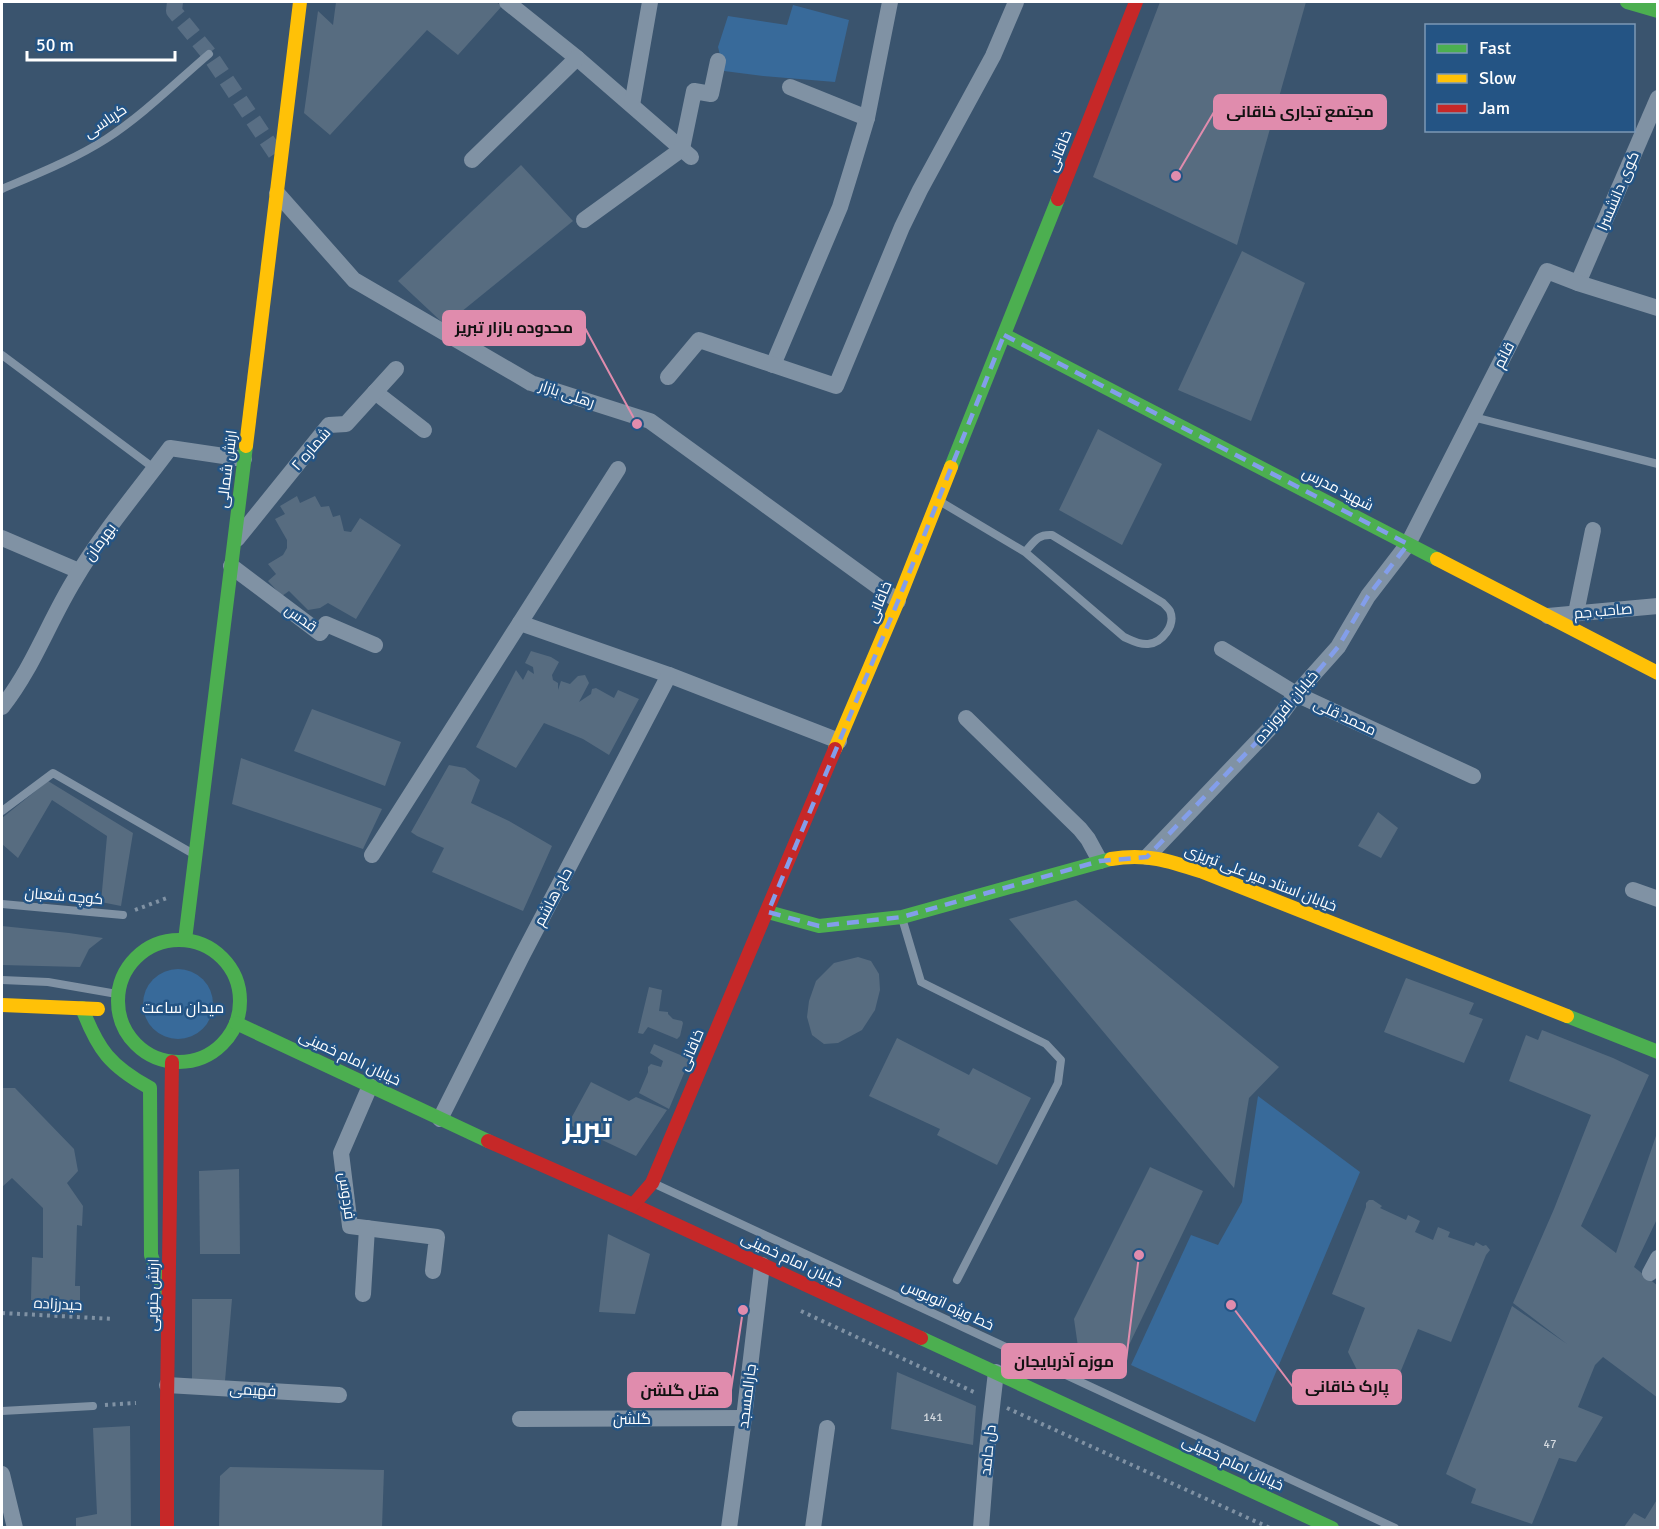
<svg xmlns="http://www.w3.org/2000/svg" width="1659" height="1529" viewBox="0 0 1659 1529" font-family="Signika,Cairo,sans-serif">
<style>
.green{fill:#386a9a}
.building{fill:#576c80}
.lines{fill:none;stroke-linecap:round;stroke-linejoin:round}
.street-tunnel{stroke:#586e84;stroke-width:16;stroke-dasharray:16 8;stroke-linecap:butt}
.path{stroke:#8092a4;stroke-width:4;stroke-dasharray:3 4.5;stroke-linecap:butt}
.lane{stroke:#8092a4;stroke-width:8}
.street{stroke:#8092a4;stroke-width:16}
.fast{stroke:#4caf50;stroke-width:14}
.slow{stroke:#ffc107;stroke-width:14}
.jam{stroke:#c62828;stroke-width:14}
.marked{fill:none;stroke:#839eea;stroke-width:4.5;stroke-dasharray:12 8;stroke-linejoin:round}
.labels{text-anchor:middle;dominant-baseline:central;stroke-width:5;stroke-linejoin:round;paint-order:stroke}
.number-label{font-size:12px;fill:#d5dadf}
.street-label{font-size:15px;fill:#fff;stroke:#245484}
.neighbourhood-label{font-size:16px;fill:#fff;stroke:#245484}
.town-label{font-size:27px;font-weight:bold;fill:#fff;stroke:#245484}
.leader{fill:none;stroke:#e08cad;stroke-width:2}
.callout-dot{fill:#e08cad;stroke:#245484;stroke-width:2}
.callout{fill:#e08cad;stroke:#e08cad;stroke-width:2}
.callout-label{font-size:16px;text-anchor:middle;font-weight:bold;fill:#111}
</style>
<rect width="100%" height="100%" fill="#3a546e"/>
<!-- green -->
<g class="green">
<path d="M793,5L849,20L835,82L763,76L724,71L718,47L728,16L787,25Z"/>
<circle cx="178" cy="1004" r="35"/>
<path d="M1258,1096L1360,1172L1255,1422L1131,1365L1191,1235L1218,1245L1242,1202Z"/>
</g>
<!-- building -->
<g class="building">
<path d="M336,2H496L502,6L458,55L427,30L330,135L304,113L318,11L333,25Z"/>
<path d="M1160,2H1306L1237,245L1093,177Z"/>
<path d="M521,165L573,221L445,325L398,281Z"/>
<path d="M1242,251L1305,283L1251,421L1178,390Z"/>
<path d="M1098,429L1162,464L1122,545L1059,510Z"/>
<path d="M297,496L300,503L315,496L321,507L329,506L333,517L340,515L344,531L351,532L360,518L401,545L356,619L328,603L320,608L308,610L289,591L282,596L268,581L276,574L268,564L283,555L287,548V540L275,519L285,514L280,506Z"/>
<path d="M531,651L551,657L559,662L552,675L553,680L558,683V690L561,681L570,684L578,676L585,675L589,683L579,702L591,694L592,689L596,688L614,698L618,690L639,699L609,755L583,739L544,723L516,768L476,747L516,670L523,680L528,670L534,674L533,667L525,663Z"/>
<path d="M312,709L401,742L385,786L294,751Z"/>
<path d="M241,758L382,809L363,849L232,804Z"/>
<path d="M449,765L465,768L480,780L471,803L509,821L552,846L523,911L432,872L444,848L417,836L411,832Z"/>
<path d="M48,781L133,833L121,906L101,902L107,836L52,800L18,858L2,844V818Z"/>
<path d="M1378,812L1398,828L1381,858L1358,846Z"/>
<path d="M1076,900L1279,1067L1249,1098L1234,1188L1009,919Z"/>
<path d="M2,926L69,933L103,938L89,949L80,967L2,965Z"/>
<path d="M858,957L871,961L879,974L880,990L875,1010L862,1030L838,1043L824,1044L812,1035L807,1017L809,1001L816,981L834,963Z"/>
<path d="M1406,978L1474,1003L1469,1014L1483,1019L1464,1063L1384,1032Z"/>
<path d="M649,987L662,990L659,1011L668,1012V1014L673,1019L682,1021L683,1023L680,1036L677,1039L648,1027L643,1034L638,1033Z"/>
<path d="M1542,1030L1613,1058L1649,1075L1581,1226L1616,1253L1658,1130V1217L1634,1267L1658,1286V1398L1603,1357L1595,1365L1578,1407L1603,1417L1576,1462L1559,1458L1532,1524L1471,1503L1476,1489L1446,1474L1512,1306L1567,1344L1513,1303L1554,1209L1591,1115L1509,1081L1526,1035L1538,1040Z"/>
<path d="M897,1038L969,1075L973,1068L1031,1098L997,1165L937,1135L940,1129L869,1096Z"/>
<path d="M654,1044L690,1059L669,1109L639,1093L648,1072V1067L651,1064L661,1067L663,1061L650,1053Z"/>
<path d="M591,1082L629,1101L636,1097L667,1110L636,1156L568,1124Z"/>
<path d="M2,1088H15L74,1149L78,1171L67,1183L83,1206L82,1226L77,1225L75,1286H80V1303L31,1300L32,1257L43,1258V1208L12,1178L2,1187Z"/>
<path d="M1150,1167L1203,1191L1117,1370L1079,1354L1074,1319Z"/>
<path d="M239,1169L240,1254H200L199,1171Z"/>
<path d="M1369,1200H1373L1382,1206L1380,1208L1406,1220L1408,1215L1420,1221L1415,1232L1433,1240L1438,1227L1450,1232L1448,1237L1474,1246L1476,1242L1483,1246L1486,1245L1490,1250L1486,1255L1451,1342L1418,1329L1400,1373L1378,1380L1358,1372L1348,1352L1365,1308L1332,1294L1366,1207V1203Z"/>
<path d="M608,1234L650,1254L635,1314L599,1312Z"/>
<path d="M192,1299H232L225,1381L192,1380Z"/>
<path d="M897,1372L976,1406L973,1445L891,1429Z"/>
<path d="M130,1426L131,1527H76V1518L97,1514L93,1428Z"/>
<path d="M230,1467L384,1470L382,1527H219L220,1476Z"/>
<path d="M1658,1498V1527H1624L1634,1513L1645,1519Z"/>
</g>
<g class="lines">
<!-- street-tunnel -->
<path class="street-tunnel" d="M175,2L174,11L209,54L280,160"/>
<!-- path -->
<g class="path">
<path d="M135,910L167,898"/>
<path d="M801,1311L976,1393"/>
<path d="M2,1313L114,1319"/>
<path d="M105,1405L136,1403"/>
<path d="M1007,1408L1270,1528"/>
</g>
<!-- lane -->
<g class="lane">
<path d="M2,189C37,174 73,160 106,139C143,115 175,83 209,54"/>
<path d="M2,355L155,469"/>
<path d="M1473,417L1658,464"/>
<path d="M941,502L1025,552L1124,637C1131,640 1139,645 1148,644C1162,643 1176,625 1170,611C1169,609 1164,604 1163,603L1052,535C1037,534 1034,542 1025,552"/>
<path d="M2,811L53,773L190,852"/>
<path d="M2,904L123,915"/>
<path d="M902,918L921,982L1046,1044L1061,1060L1058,1083L957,1280"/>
<path d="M2,980L48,982L117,994"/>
<path d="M655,1184L1395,1528"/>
<path d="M2,1411L93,1406"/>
</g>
<!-- street -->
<g class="street">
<path d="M507,2L577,58L691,157"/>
<path d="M790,87L867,118"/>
<path d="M632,105L650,2"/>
<path d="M472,160L577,58"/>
<path d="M277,193L354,280L531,383L650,421L898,601"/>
<path d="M584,220L682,149L694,91L711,94L718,61"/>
<path d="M1578,283L1658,98"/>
<path d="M773,365L840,207L852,168L867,118L890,2"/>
<path d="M668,377L699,340L836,386L902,227L920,190L993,56L1016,2"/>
<path d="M375,392L424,430"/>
<path d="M2,538L79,571"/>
<path d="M237,539L329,425L346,424L396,369"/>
<path d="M231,566L320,633L326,624L375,645"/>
<path d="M1576,613L1593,530"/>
<path d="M1548,616L1658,606"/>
<path d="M520,623L669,675L839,741"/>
<path d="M1222,649L1296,694L1473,776"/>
<path d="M2,707C33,668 49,621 75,579C102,533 138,491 170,448L244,459"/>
<path d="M966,718L1080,829L1088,839L1100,861"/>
<path d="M372,855L618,469"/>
<path d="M1147,857L1274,724L1296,694L1338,647L1368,596L1408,544L1547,271L1578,283L1658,308"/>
<path d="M1633,890L1658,899"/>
<path d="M370,1086L341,1153L350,1226L437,1237L433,1271"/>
<path d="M440,1119L522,956L669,675"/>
<path d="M1650,1273L1658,1258"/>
<path d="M363,1294L367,1228"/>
<path d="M167,1385L339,1395"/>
<path d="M520,1419L744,1418"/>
<path d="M2,1474L15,1528"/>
<path d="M729,1528L744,1418L762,1265"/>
<path d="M813,1528L827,1428"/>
<path d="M981,1528L987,1450L996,1372"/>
</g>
<!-- fast -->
<g class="fast">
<path d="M1627,2L1658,11"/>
<path d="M1004,335L1437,559"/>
<path d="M951,467L1058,199"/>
<path d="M768,912L819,926L902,917L1111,859"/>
<circle cx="179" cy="1001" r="61"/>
<path d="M185,940L246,446"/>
<path d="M82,1008C98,1050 110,1066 150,1088L151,1255L164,1291"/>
<path d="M1567,1016L1658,1052"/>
<path d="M236,1023L488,1141"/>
<path d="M921,1338L1332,1528"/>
</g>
<!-- slow -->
<g class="slow">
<path d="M246,446L300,2"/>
<path d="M1437,559L1658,673"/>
<path d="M835,749L898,601L951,467"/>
<path d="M1111,859C1147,853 1170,861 1203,872L1567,1016"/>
<path d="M2,1005L98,1009"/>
</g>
<!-- jam -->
<g class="jam">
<path d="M1058,199L1136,2"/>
<path d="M488,1141L633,1205L921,1338"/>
<path d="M633,1205L652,1183L835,749"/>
<path d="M167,1528V1400L172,1062"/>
</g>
</g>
<!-- marked area -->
<path class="marked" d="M1004,335L1408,544L1368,596L1338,647L1274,724L1147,857L1100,861L902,917L819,926L768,912L898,601Z"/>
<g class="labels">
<!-- number labels -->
<g class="number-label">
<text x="933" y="1417">141</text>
<text x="1550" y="1444">47</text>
</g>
<!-- street labels -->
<g class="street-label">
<text transform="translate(105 121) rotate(-34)">کرباسی</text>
<text transform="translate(1059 151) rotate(-68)">خاقانی</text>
<text transform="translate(1618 191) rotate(-67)">کوی دانشسرا</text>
<text transform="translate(1504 355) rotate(-63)">قائم</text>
<text transform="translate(567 394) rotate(18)">رهلی بازار</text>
<text transform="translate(311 449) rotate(-49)">شماره ۲</text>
<text transform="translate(227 469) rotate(-83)">ارتش شمالی</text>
<text transform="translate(1338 489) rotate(27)">شهید مدرس</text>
<text transform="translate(100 542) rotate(-54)">بهرمان</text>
<text transform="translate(879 602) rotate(-68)">خاقانی</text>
<text transform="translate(1603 611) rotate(-5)">صاحب جم</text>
<text transform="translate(301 618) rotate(36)">قدس</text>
<text transform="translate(1286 707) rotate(-50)">خیابان افروزنده</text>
<text transform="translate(1345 717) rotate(25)">محمد قلی</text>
<text transform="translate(1261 878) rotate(21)">خیابان استاد میر علی تبریزی</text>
<text transform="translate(64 896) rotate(5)">کوچه شعبان</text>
<text transform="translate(553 897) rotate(-62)">حاج هاشم</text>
<text transform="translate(691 1050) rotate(-67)">خاقانی</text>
<text transform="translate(350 1058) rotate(25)">خیابان امام خمینی</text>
<text transform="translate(347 1196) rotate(82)">فردوس</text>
<text transform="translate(792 1260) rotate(25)">خیابان امام خمینی</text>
<text transform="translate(153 1295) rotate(-89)">ارتش جنوبی</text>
<text transform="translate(58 1304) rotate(3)">حیدرزاده</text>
<text transform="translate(948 1305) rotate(25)">خط ویژه اتوبوس</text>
<text transform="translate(253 1390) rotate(3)">فهیمی</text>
<text transform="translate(747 1396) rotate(-83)">جارالمسجد</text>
<text x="632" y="1419">گلشن</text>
<text transform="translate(988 1450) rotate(-84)">دل حامد</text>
<text transform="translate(1233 1463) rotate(25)">خیابان امام خمینی</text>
</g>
<!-- neighbourhood labels -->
<g class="neighbourhood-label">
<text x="183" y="1008">میدان ساعت</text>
</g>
<!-- town labels -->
<g class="town-label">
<text x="587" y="1128">تبریز</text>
</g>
</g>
<!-- callouts -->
<path class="leader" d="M1176 176L1214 112M637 424L585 328M1139 1255L1126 1361M1231 1305L1293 1387M743 1310L731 1390"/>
<g class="callout-dot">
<circle cx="1176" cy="176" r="6"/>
<circle cx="637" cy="424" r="6"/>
<circle cx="1139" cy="1255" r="6"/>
<circle cx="1231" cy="1305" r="6"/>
<circle cx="743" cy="1310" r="6"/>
</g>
<g class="callout">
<rect x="1214" y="95" width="172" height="34" rx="6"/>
<rect x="443" y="311" width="142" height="34" rx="6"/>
<rect x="1002" y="1344" width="124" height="34" rx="6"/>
<rect x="1293" y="1370" width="108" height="34" rx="6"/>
<rect x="628" y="1373" width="103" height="34" rx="6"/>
</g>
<g class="callout-label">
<text x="1300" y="117">مجتمع تجاری خاقانی</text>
<text x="514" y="333">محدوده بازار تبریز</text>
<text x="1064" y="1367">موزه آذربایجان</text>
<text x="1347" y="1392">پارک خاقانی</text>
<text x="680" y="1396">هتل گلشن</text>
</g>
<!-- border -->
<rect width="1659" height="1529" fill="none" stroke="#ffffff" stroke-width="6"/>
<!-- legend -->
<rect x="1425" y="24" width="210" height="108" fill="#245484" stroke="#7c98b5" stroke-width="1.5"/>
<rect x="1437" y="44" width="30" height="9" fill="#4caf50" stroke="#7c98b5" stroke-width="1.5"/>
<text x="1479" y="54" font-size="18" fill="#ffffff">Fast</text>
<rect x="1437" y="74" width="30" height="9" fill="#ffc107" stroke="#7c98b5" stroke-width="1.5"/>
<text x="1479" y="84" font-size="18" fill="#ffffff">Slow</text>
<rect x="1437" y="104" width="30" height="9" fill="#c62828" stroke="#7c98b5" stroke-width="1.5"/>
<text x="1479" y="114" font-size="18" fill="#ffffff">Jam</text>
<!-- scale -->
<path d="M27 51v9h148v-9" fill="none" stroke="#ffffff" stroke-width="3"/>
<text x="36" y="51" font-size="18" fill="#ffffff" stroke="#245484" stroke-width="4.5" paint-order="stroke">50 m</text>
</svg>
